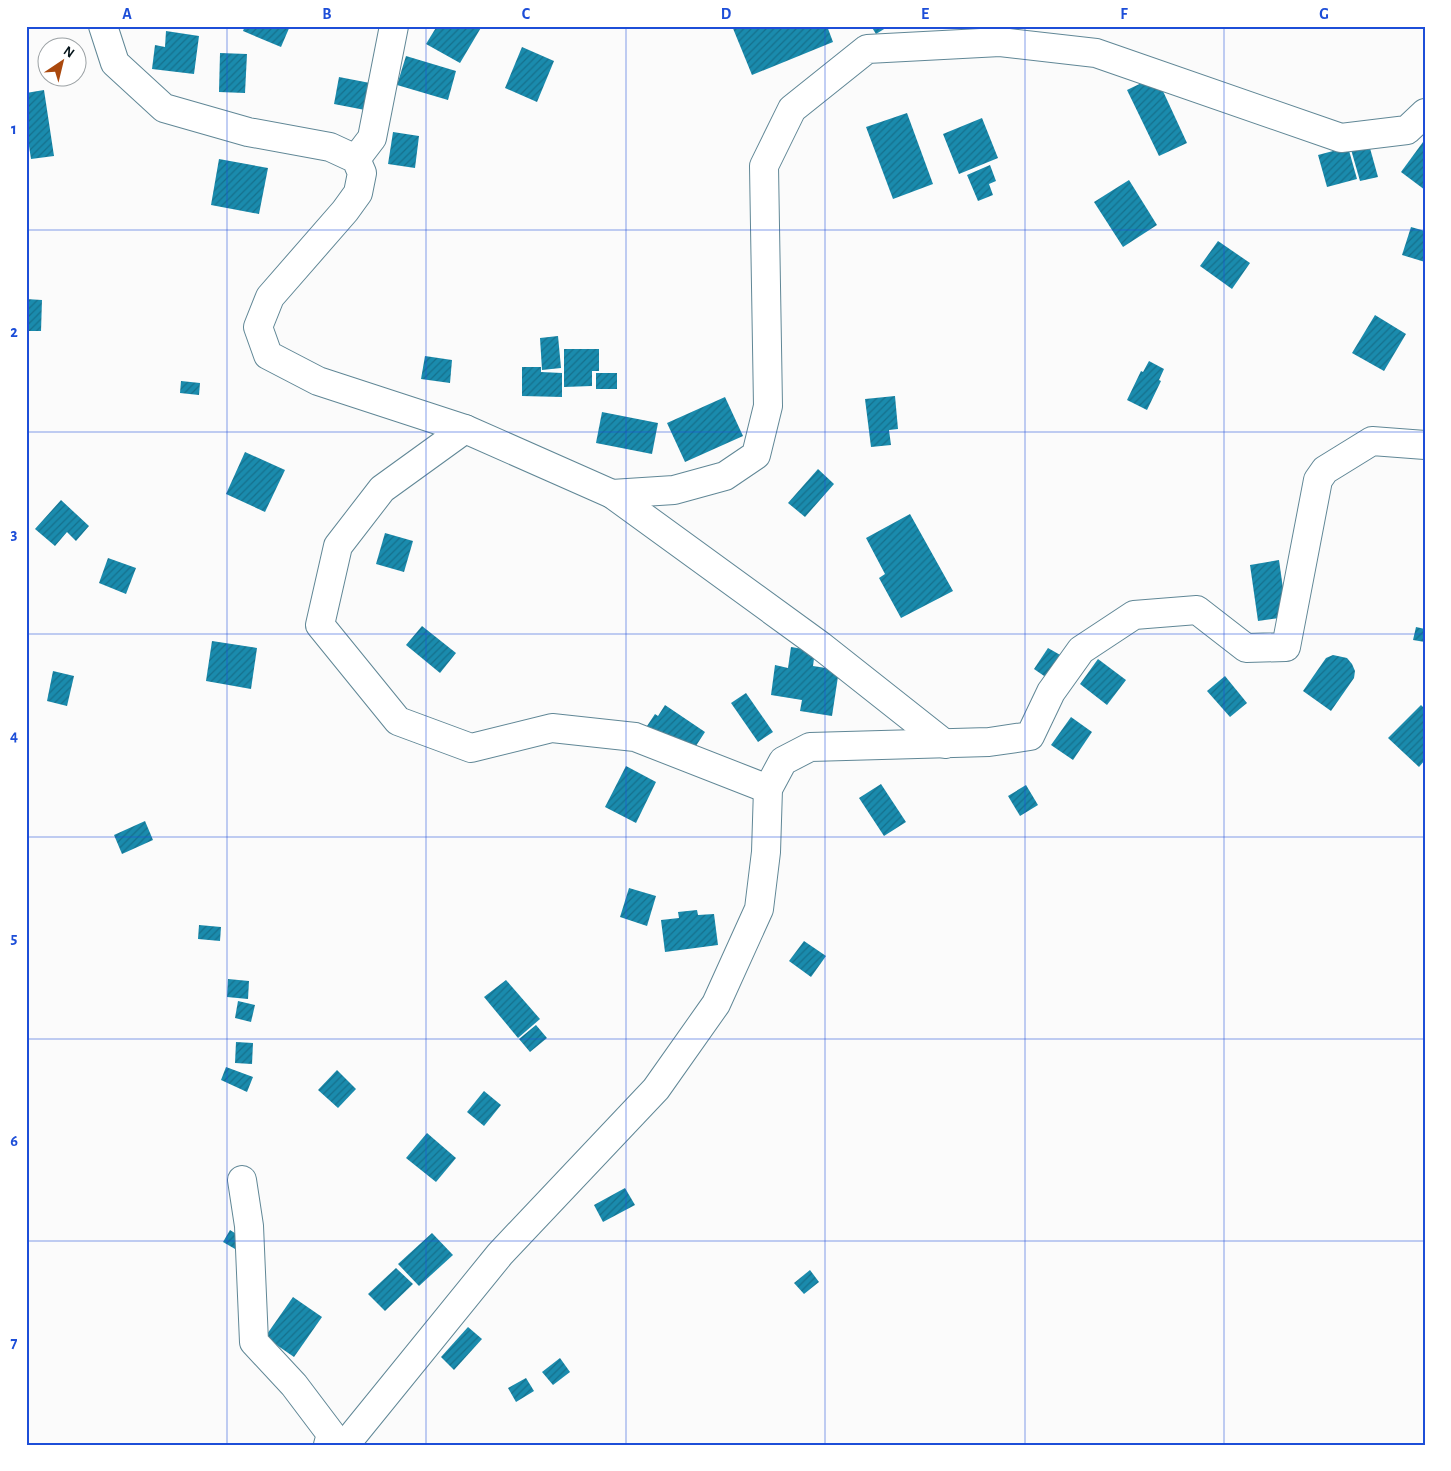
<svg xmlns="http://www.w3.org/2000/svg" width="1451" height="1471" viewBox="0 0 1451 1471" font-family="'Alegreya Sans',sans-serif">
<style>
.building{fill:url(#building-hatch)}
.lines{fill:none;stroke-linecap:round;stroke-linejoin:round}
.street-casing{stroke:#608796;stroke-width:30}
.street{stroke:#fff;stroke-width:28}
.grid{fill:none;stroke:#1d4ed8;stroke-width:1;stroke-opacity:0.55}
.neatline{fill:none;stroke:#1d4ed8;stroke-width:2}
.grid-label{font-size:16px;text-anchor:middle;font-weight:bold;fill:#1d4ed8}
</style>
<defs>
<pattern id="building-hatch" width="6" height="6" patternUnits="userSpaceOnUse" patternTransform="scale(1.25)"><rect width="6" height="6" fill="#1a8bad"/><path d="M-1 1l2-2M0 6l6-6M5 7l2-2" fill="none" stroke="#15708c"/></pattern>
</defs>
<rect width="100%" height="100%" fill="#fbfbfb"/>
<!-- building -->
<g class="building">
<path d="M245,26H290L281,47L243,31Z"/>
<path d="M437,26H482L460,63L426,44Z"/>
<path d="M732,26H827L833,42L752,75Z"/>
<path d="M871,26H889L876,34Z"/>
<path d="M166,31L199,36L194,74L152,69L155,45L165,47Z"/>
<path d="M522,47L554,61L537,102L505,88Z"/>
<path d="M220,53L247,54L245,93L219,92Z"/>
<path d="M406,56L456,71L448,100L397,85Z"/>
<path d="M1156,76L1187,143L1159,156L1127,90Z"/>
<path d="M339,77L370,83L365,110L334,104Z"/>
<path d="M44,90L54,156L31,159L26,127V93Z"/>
<path d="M907,113L933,184L893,199L866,127Z"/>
<path d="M982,118L998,158L959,174L943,134Z"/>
<path d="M393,132L419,136L415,168L388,164Z"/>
<path d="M1368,141L1378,177L1360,181L1350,146Z"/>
<path d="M1423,142L1425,143V190L1401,172Z"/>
<path d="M1348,147L1357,179L1327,187L1318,155Z"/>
<path d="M219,159L268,168L259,214L211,205Z"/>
<path d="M990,165L996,181L989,184L993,195L978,201L967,175Z"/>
<path d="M1129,180L1157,225L1123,247L1094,202Z"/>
<path d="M1411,227L1425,231V262L1402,255Z"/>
<path d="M1218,241L1250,263L1232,289L1200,266Z"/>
<path d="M26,299L42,300L41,331H26Z"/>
<path d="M1375,315L1406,334L1384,371L1352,353Z"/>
<path d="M558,336L561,368L542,370L540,338Z"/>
<path d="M564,349H599V371H592V386L564,387Z"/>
<path d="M425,356L452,360L450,383L421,379Z"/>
<path d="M1149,361L1164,369L1159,380L1161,381L1147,410L1127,400L1141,371L1143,372Z"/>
<path d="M522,367H541V372L562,373V397L522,396Z"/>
<rect x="596" y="373" width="21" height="16"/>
<path d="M181,381L200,383L199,395L180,393Z"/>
<path d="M895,396L898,429L889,430L891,445L871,447L865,399Z"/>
<path d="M725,397L743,436L685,462L667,423Z"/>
<path d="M602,412L658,423L652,454L596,443Z"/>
<path d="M245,452L285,470L265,512L226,494Z"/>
<path d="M818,469L834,484L805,517L788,503Z"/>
<path d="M61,500L89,526L76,541L67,532L55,546L35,529Z"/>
<path d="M910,514L953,591L901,618L879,578L885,574L866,538Z"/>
<path d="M385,533L413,541L404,572L376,564Z"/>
<path d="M108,558L136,568L126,594L99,583Z"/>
<path d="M1279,560L1287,617L1258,621L1250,565Z"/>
<path d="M422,626L456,653L440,673L406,645Z"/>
<path d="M1416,627L1425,629V642L1413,640Z"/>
<path d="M212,641L257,648L251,689L206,681Z"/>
<path d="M791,647L815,651L813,666L839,670L832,716L800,711L802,700L771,695L775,665L788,668Z"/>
<path d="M1048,648L1062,656L1047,678L1034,669Z"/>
<path d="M1333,655L1347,658L1352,664L1355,671L1354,678L1331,711L1303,691L1326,658Z"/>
<path d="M1098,659L1126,680L1107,705L1080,684Z"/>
<path d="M53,671L74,676L67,706L47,701Z"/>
<path d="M1225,676L1247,703L1230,717L1207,691Z"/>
<path d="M746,693L773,732L758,742L731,703Z"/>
<path d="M665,705L705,732L690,755L647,726L655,714L658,716Z"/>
<path d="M1421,705L1425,709V760L1419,767L1388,738Z"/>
<path d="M1071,717L1092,732L1073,760L1051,745Z"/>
<path d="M626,766L656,782L636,823L605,807Z"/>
<path d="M881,784L906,822L884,836L859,798Z"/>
<path d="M1026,785L1038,805L1020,816L1008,796Z"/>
<path d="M145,821L153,840L122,854L114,835Z"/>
<path d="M629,888L656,896L647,926L620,917Z"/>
<path d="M697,910L698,915L714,914L718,945L665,952L661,920L679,918L678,912Z"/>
<path d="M199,925L221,927L220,941L198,939Z"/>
<path d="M804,941L826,956L811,977L789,961Z"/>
<path d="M228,979L249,981L248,999L227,997Z"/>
<path d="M506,980L540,1019L518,1038L484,997Z"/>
<path d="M238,1001L255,1005L251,1022L235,1018Z"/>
<path d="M536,1025L547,1038L530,1052L519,1039Z"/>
<path d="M236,1042L253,1043L252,1064L235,1063Z"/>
<path d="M226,1067L253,1077L247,1092L221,1080Z"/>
<path d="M337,1070L356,1089L338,1108L318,1090Z"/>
<path d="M484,1091L501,1105L484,1126L467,1112Z"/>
<path d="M427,1133L456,1158L436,1182L406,1158Z"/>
<path d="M625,1188L635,1205L603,1222L594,1205Z"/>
<path d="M230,1230L249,1242L242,1253L223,1242Z"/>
<path d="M432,1233L453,1255L419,1286L398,1264Z"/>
<path d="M396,1268L413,1284L385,1311L368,1294Z"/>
<path d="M810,1270L819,1282L804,1294L794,1283Z"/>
<path d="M293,1297L322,1317L294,1357L265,1337Z"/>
<path d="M468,1327L482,1339L454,1370L441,1357Z"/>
<path d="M560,1358L570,1372L553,1385L542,1372Z"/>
<path d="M526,1378L534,1391L516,1402L508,1388Z"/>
</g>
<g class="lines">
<defs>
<g id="street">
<path d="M103,26L115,63L164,108L248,132L330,147L356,159L362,173L358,193L345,211L270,297L258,327L268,355L318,381L465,429L612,494L821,646L945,744"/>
<path d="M356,159L372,138L394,26"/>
<path d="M465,429L382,489L338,546L320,625L398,721L471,748L552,728L635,737L768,789"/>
<path d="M612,494L674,490L725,476L756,455L768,406L764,166L792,109L867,49L1000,42L1096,53L1341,138L1407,130L1425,113"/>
<path d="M242,1180L249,1226L254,1342L294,1385L331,1434L328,1445"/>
<path d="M345,1445L500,1254L656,1089L716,1004L759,909L766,852L768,789L783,761L810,747L989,742L1030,736L1051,692L1081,650L1134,615L1197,610L1246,648L1286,647L1318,480L1325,470L1372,441L1425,445"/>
</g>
</defs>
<!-- street casing -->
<use href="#street" class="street-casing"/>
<!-- street -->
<use href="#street" class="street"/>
</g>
<!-- grid -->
<path class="grid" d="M227,26V1445M426,26V1445M626,26V1445M825,26V1445M1025,26V1445M1224,26V1445M26,230H1425M26,432H1425M26,634H1425M26,837H1425M26,1039H1425M26,1241H1425"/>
<!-- border -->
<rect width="1451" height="1471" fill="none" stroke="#ffffff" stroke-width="55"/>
<!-- north arrow -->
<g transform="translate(62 62) rotate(35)"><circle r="24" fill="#ffffff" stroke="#9ba1a4"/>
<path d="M0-4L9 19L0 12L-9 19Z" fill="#aa480d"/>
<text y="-8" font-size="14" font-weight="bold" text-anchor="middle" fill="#06151b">N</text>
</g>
<rect x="28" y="28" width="1396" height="1416" class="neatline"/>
<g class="grid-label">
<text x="127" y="19">A</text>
<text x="327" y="19">B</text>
<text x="526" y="19">C</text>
<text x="726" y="19">D</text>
<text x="925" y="19">E</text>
<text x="1124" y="19">F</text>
<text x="1324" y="19">G</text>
<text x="14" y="134">1</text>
<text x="14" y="337">2</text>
<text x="14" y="539">3</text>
<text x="14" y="741">4</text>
<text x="14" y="943">5</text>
<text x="14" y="1146">6</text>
<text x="14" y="1348">7</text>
</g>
</svg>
